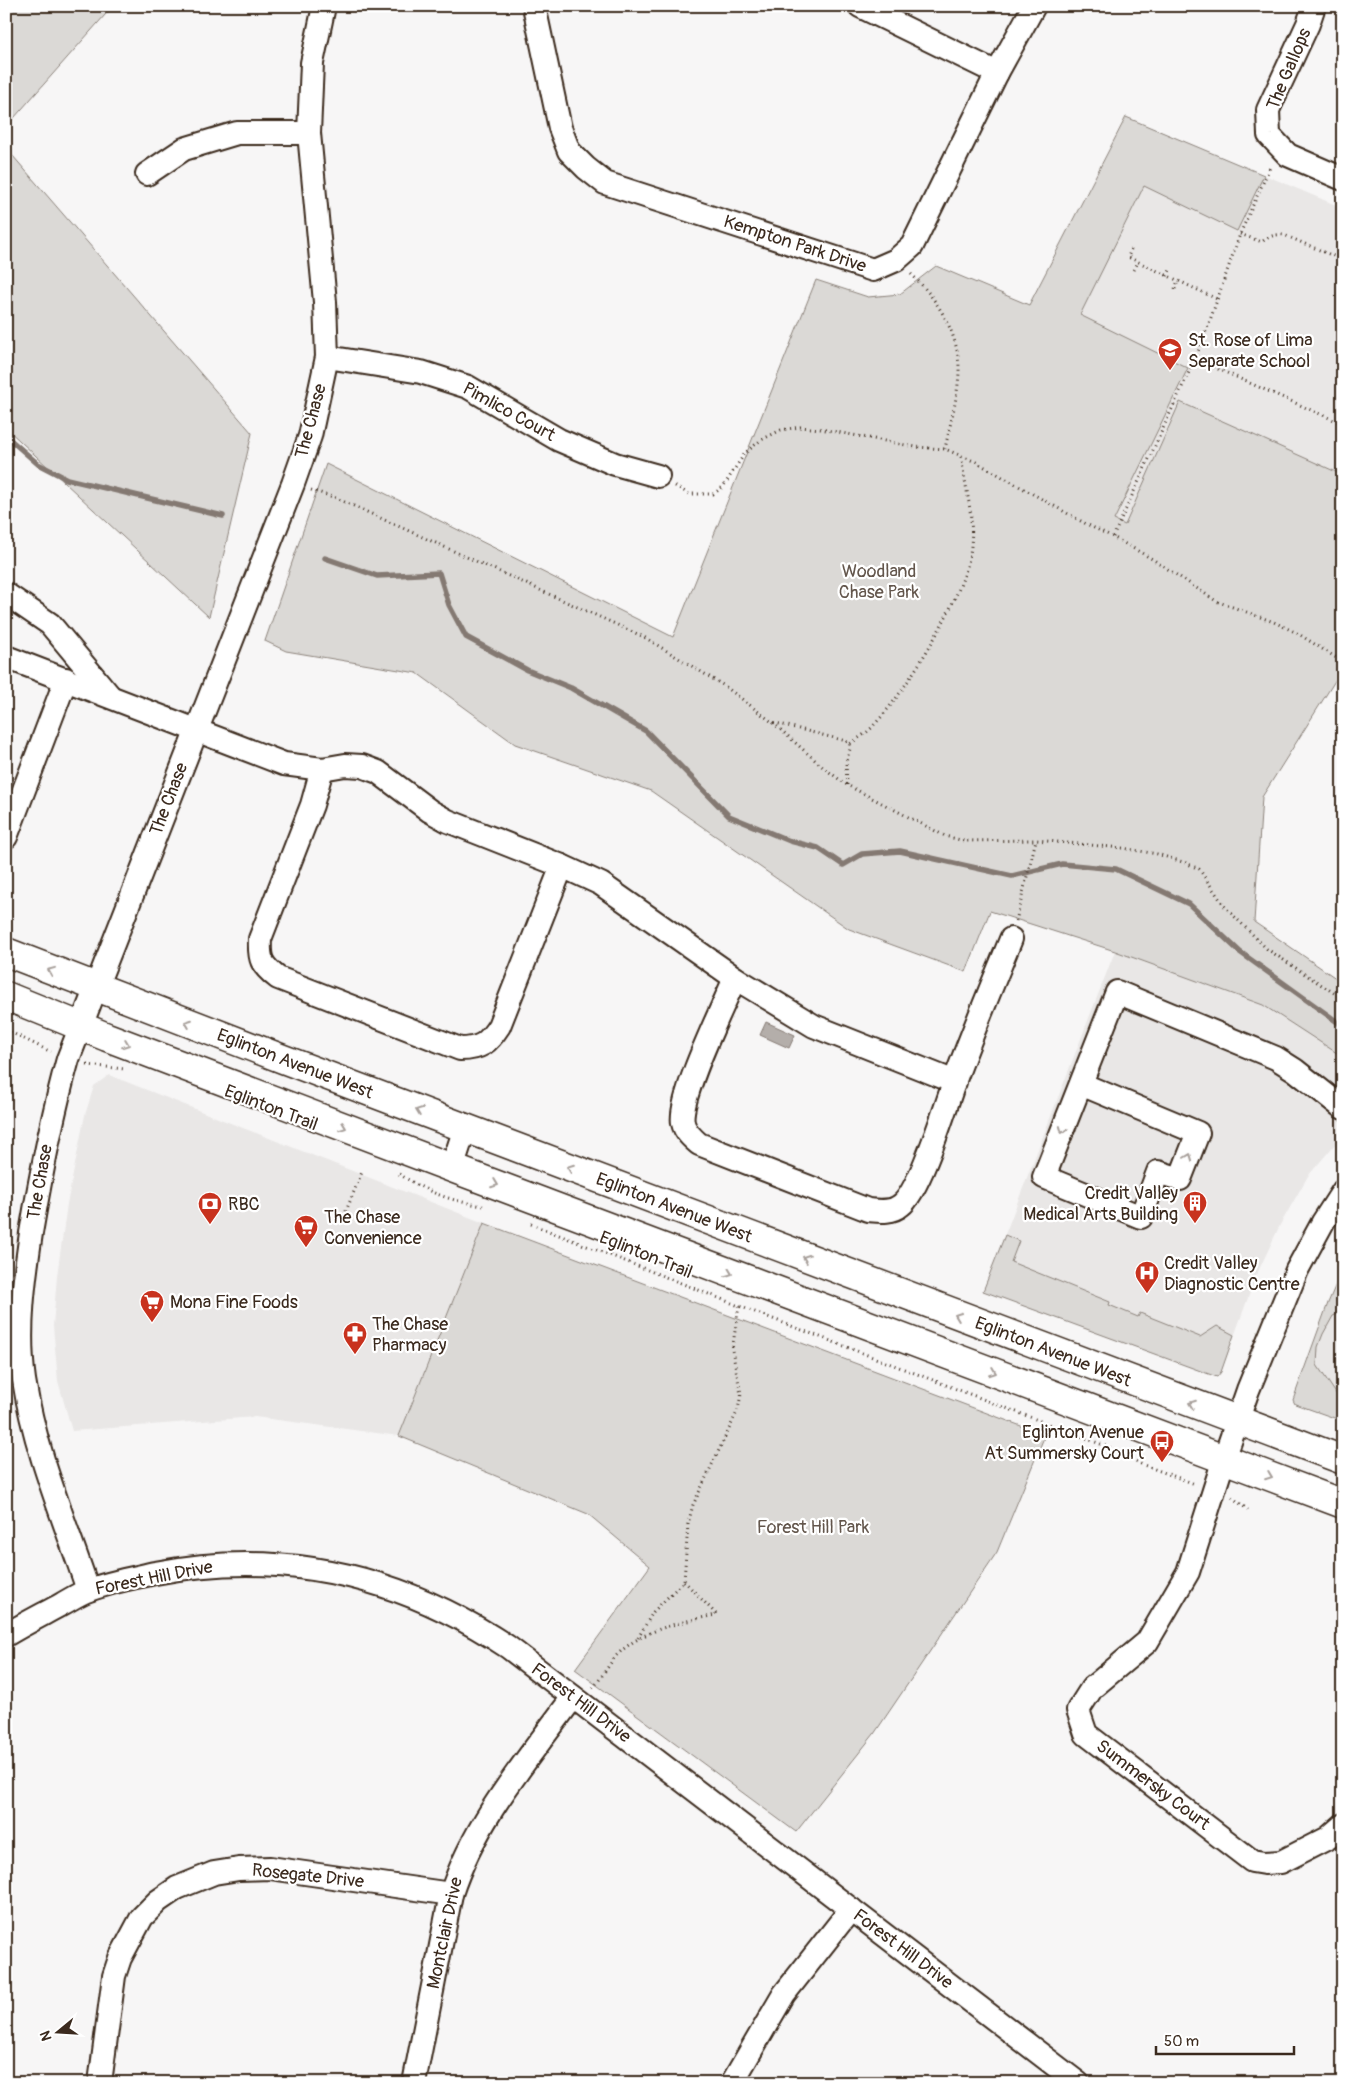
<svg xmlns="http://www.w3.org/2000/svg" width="1349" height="2089" viewBox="0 0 1349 2089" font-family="Pangolin,sans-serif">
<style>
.built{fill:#e9e7e6}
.green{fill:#dbd9d6;stroke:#8b827a}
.water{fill:#b4aeaa;stroke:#847972}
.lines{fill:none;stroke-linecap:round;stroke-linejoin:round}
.stream{stroke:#847972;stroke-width:5.5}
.minor-casing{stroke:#3b2a1e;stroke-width:26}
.major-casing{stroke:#3b2a1e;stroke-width:31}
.path{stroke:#3b2a1e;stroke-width:3;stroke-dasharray:1 4;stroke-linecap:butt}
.minor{stroke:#fff;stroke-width:22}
.major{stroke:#fff;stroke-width:28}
.oneway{stroke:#a79f9a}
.labels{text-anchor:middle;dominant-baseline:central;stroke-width:4.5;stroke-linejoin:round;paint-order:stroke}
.street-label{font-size:18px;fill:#3b2a1e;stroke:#fff}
.poi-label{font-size:18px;fill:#3b2a1e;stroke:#fff;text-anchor:start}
.park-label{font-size:18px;fill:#63564c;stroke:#fff}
</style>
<rect width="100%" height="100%" fill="#f7f6f6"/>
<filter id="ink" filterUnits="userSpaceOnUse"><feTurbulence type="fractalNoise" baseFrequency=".02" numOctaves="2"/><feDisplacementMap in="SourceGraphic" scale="10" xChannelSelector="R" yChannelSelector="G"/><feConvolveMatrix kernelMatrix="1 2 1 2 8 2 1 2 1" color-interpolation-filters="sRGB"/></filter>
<g filter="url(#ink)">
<!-- built -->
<g class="built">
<path d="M1126,117L1343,208V648L965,436Z"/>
<path d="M1115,951L1263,1005L1343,1057V1135L1308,1176L1280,1225L1256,1276L1221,1372L1217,1377L983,1291Z"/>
<path d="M109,1075L484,1223L399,1436L255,1417L72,1431L58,1381L53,1326L57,1276L67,1204L85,1115L94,1086Z"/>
<path d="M1343,1268V1421L1295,1404L1293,1400L1328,1303Z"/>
</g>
<!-- green -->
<g class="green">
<path d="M6,6H113L6,127Z"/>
<path d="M1126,117L1264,175L1237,231L1144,186L1080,315L1188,368L1114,520L1125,525L1180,402L1343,475V668L1262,797L1254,922L1343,983V1057L1263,1005L1115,951L990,911L966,972L849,929L651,791L515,744L417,673L286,651L265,641L326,464L673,637L816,280L868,297L900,294L936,266L1029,305Z"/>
<path d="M6,148L252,433L209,617L6,428Z"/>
<path d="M484,1223L1045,1435L997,1552L874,1734L796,1832L575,1669L650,1566L588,1514L399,1436Z"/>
<path d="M1005,1235L1019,1241L1011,1262L1110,1302L1109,1305L1138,1317L1140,1313L1200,1337L1217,1326L1234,1335L1221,1372L1217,1377L983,1291Z"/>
<path d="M1343,1268V1312L1333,1316L1323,1334L1318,1347L1317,1365L1343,1404V1421L1295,1404L1293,1400L1328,1303Z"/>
</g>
<!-- water -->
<path class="water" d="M766,1022L795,1035L789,1048L760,1035Z"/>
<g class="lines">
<!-- stream -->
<g class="stream">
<path d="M6,436L38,464L67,479L223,516"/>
<path d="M325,558L377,576L439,573L449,605L466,637L527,670L571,688L646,731L729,816L790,841L818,848L843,865L862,854L900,851L1012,876L1062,864L1116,869L1189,904L1240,952L1343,1026"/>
</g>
<defs>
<g id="minor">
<path d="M534,6L560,128L569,151L586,168L605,183L873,270L896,260L912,246L997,73L1034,6"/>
<path d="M860,6L997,73"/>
<path d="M1314,6L1308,24L1268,110L1269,135L1288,155L1343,179"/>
<path d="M147,174L184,149L237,133H309"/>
<path d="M327,357L421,372L468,387L559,440L615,464L658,476"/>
<path d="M6,594L50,624L109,695"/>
<path d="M6,657L284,764L322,769L345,765L362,766L378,772L430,811L448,821L562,866L601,884L735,978L814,1026L955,1082"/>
<path d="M322,769L312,805L260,939C259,959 261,965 278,978L460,1049C481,1049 488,1043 499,1026L562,866"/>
<path d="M6,837L66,679"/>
<path d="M735,978C723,1007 678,1097 683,1123C685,1132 692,1138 699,1144L868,1210C879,1211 892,1213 901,1205C920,1191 946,1105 955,1080C972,1033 992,986 1011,939"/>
<path d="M1081,1084L1198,1133L1180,1179L1158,1172L1141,1217L1044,1177L1117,992L1276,1058L1295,1070L1343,1108"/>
<path d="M452,1168L465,1128"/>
<path d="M1343,1191L1323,1222L1297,1270L1248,1390L1224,1459L1188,1572L1147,1642L1092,1688L1078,1710L1086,1734L1252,1861L1264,1863L1281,1862L1328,1838L1343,1825"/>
<path d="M88,1590C65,1521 35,1452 24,1380C17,1331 24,1281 31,1233C41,1174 52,1116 68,1059L293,484L310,436L327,357L325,302L309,133L312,63L324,6"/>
<path d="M6,1635C24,1624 44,1614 62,1604C71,1599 80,1593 89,1590C110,1582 133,1578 155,1573C283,1548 400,1575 508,1647L1078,2083"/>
<path d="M100,2083L114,1976L120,1958L142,1917L158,1901L177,1888L214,1873L239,1869L270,1868L451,1894"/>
<path d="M414,2083L451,1894C475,1820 528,1759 573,1697"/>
<path d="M732,2083L784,1994L851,1909"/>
</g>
<g id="major">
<path d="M6,952L283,1059L1343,1460"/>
<path d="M6,996L107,1037L452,1168L1343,1504"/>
</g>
</defs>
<!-- minor casing -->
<use href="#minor" class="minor-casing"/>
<!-- major casing -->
<use href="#major" class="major-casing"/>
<!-- path -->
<g class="path">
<path d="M1240,234L1262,242C1269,236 1275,234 1284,235L1343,260"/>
<path d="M1131,249L1128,257L1217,299"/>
<path d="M1134,270L1138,262"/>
<path d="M911,274C937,298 960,335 959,372C958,397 950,424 945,449"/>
<path d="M1167,276L1171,268"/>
<path d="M1175,289L1178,281"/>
<path d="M1195,359L1343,424"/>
<path d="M675,486L689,494H713L723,487L745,453L761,440L781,430L800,427L821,429L916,447L945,449L976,462L1088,525L1113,537L1154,560L1216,601L1274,622L1297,633L1343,662"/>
<path d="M311,490L336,498L644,637L726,687L772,722L846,741L850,744C858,738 868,733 874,725C906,692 968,591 971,546C974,515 965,486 961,456"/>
<path d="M1113,537L1195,359L1208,326L1240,234L1271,165"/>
<path d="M773,723L824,768L847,785L945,836L964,841L1036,840L1122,848L1157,854L1186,863L1199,869L1226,908L1267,949L1343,999"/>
<path d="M847,785L846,762L850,749V744"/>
<path d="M1016,921L1036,840"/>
<path d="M6,1030L51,1052"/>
<path d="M87,1065L125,1069"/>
<path d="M399,1174C429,1193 448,1200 483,1206"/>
<path d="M344,1216L362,1172"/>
<path d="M531,1224L739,1306L1111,1448L1141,1464L1195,1484"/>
<path d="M1232,1497L1248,1510"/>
<path d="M684,1581L716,1614"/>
<path d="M638,1638L653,1612L684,1581L688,1524L693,1505L738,1410L741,1394L732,1350L739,1306"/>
<path d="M593,1688C601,1678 608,1666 616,1656C642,1629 681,1622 716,1615"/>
</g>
<!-- minor -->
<use href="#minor" class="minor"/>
<!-- major -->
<use href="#major" class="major"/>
</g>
<!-- one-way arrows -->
<defs><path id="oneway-chevron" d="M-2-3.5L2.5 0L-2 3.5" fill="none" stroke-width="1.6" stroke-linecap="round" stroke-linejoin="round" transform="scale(1.25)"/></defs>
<g class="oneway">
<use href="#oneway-chevron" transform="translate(51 971) rotate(-158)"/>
<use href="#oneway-chevron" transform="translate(188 1023) rotate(-159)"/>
<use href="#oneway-chevron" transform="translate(126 1044) rotate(21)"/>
<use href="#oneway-chevron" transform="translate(419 1111) rotate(-159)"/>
<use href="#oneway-chevron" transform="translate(343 1127) rotate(21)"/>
<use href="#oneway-chevron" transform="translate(1063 1130) rotate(111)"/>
<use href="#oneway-chevron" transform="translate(1189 1157) rotate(-69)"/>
<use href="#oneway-chevron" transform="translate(570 1168) rotate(-159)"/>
<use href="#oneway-chevron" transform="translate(495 1184) rotate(21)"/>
<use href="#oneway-chevron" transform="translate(806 1258) rotate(-159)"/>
<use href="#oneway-chevron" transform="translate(729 1273) rotate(21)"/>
<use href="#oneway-chevron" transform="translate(958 1316) rotate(-159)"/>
<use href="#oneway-chevron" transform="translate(993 1372) rotate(21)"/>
<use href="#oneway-chevron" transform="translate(1192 1404) rotate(-159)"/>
<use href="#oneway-chevron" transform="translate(1269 1476) rotate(21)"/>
</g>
</g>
<!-- icons -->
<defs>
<symbol id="school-pin" viewBox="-11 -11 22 30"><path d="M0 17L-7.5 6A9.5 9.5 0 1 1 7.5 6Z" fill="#c8321e" stroke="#fff"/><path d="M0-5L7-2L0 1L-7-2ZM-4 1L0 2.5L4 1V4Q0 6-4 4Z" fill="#fff"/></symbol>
<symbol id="building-pin" viewBox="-11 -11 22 30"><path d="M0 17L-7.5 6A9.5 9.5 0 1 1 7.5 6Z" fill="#c8321e" stroke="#fff"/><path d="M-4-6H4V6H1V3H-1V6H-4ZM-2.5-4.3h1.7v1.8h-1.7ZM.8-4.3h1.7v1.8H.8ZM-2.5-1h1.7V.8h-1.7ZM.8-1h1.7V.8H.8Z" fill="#fff"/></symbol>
<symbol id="bank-pin" viewBox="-11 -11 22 30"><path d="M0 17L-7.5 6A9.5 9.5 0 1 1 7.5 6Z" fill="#c8321e" stroke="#fff"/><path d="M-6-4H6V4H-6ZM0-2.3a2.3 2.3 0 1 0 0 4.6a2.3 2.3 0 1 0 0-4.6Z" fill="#fff"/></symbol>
<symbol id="supermarket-pin" viewBox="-11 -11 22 30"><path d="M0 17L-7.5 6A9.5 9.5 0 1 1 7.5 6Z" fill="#c8321e" stroke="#fff"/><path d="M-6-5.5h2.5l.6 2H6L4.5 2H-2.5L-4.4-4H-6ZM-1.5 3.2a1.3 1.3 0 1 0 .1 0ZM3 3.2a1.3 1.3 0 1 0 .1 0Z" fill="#fff"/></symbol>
<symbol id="hospital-pin" viewBox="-11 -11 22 30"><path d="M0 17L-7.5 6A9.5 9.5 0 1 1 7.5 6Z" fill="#c8321e" stroke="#fff"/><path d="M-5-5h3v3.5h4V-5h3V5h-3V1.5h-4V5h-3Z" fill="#fff"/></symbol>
<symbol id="pharmacy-pin" viewBox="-11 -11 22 30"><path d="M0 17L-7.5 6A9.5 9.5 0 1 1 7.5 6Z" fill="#c8321e" stroke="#fff"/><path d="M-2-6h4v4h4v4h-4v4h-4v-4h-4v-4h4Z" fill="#fff"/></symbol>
<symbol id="bus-pin" viewBox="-11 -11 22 30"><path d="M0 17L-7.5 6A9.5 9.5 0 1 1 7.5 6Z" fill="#c8321e" stroke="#fff"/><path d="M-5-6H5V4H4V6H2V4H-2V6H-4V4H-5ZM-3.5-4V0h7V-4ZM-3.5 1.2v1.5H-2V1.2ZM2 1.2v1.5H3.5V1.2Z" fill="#fff"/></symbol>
</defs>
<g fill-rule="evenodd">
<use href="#school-pin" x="1156" y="336" width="28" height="38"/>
<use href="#building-pin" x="1181" y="1189" width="28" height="38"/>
<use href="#bank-pin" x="196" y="1190" width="28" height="38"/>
<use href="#supermarket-pin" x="292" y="1213" width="28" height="38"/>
<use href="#hospital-pin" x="1133" y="1259" width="28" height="38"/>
<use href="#supermarket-pin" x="138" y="1288" width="28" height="38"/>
<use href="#pharmacy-pin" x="341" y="1320" width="28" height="38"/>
<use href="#bus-pin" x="1148" y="1428" width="28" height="38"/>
</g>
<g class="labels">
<!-- street labels -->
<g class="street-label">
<text transform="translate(1289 69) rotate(-67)">The Gallops</text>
<text transform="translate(795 244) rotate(18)">Kempton Park Drive</text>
<text transform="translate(509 412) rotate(29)">Pimlico Court</text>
<text transform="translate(311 421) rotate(-75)">The Chase</text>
<text transform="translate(169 799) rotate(-69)">The Chase</text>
<text transform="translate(295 1064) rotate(21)">Eglinton Avenue West</text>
<text transform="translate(271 1108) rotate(21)">Eglinton Trail</text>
<text transform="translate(40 1182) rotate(-80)">The Chase</text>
<text transform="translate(674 1208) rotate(21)">Eglinton Avenue West</text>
<text transform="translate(646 1255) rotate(22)">Eglinton Trail</text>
<text transform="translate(1053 1352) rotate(21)">Eglinton Avenue West</text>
<text transform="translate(154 1578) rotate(-11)">Forest Hill Drive</text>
<text transform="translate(581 1703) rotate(37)">Forest Hill Drive</text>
<text transform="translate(1153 1785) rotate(37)">Summersky Court</text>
<text transform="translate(308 1876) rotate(6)">Rosegate Drive</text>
<text transform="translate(445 1933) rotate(-78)">Montclair Drive</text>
<text transform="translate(903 1949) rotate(37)">Forest Hill Drive</text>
</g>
<!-- poi labels -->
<g class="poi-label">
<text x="1188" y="340">St. Rose of Lima<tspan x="1188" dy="21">Separate School</tspan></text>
<text x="1178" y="1193" text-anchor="end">Credit Valley<tspan x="1178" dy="21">Medical Arts Building</tspan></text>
<text x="228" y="1204">RBC</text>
<text x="324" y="1217">The Chase<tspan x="324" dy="21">Convenience</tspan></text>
<text x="1164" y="1263">Credit Valley<tspan x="1164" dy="21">Diagnostic Centre</tspan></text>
<text x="170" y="1302">Mona Fine Foods</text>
<text x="372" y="1324">The Chase<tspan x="372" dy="21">Pharmacy</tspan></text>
<text x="1144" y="1432" text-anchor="end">Eglinton Avenue<tspan x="1144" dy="21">At Summersky Court</tspan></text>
</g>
<!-- park labels -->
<g class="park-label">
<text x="879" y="571">Woodland<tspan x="879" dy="21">Chase Park</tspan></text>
<text x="813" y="1527">Forest Hill Park</text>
</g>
</g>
<!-- margin -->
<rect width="1349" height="2089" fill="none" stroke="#fff" stroke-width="25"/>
<rect x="12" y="12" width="1324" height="2064" fill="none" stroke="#3b2a1e" stroke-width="2" filter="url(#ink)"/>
<!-- north arrow -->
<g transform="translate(58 2032) rotate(252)" stroke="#ffffff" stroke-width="4" paint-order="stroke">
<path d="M0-4L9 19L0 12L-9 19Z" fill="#3b2a1e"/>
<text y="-8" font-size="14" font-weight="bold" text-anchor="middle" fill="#3b2a1e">N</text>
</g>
<!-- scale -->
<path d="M1156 2046v8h138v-8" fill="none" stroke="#3b2a1e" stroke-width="2.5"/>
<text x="1164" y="2046" font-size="15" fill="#3b2a1e" stroke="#ffffff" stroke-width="4" paint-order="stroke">50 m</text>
</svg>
